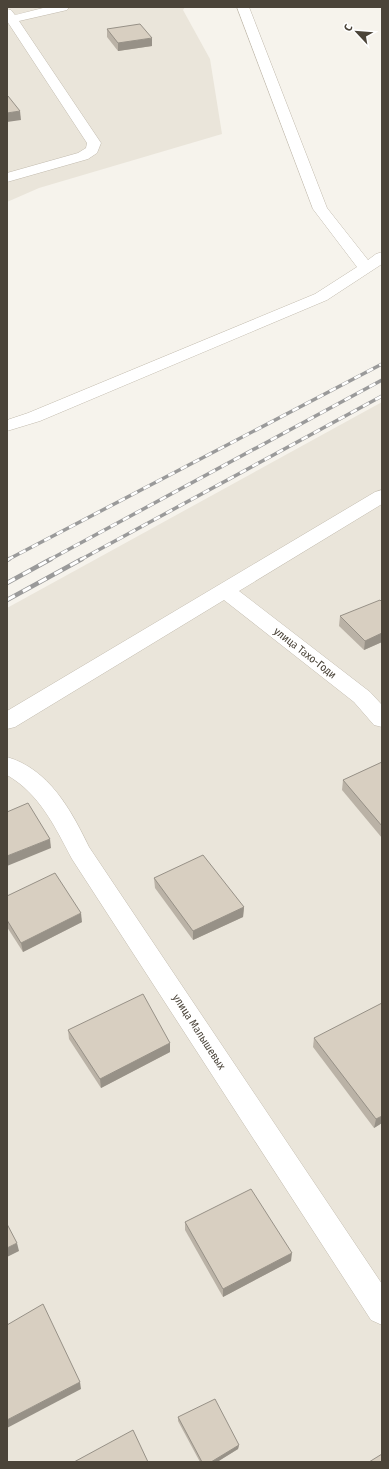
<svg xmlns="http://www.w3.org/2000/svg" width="389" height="1469" viewBox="0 0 389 1469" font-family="'Fira Sans Condensed',sans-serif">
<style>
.residential{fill:#eae5da}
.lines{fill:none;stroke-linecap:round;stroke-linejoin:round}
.minor-casing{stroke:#c2bbae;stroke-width:1}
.minor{fill:#fff;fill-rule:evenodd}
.rail-far1-casing{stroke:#9a9a9a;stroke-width:3.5}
.rail-casing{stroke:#9a9a9a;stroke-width:4.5}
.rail-far1{stroke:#fff;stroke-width:2.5;stroke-dasharray:7;stroke-linecap:butt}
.rail{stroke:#fff;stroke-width:3;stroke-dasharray:9;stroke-linecap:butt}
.wall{fill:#bab2a6}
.shaded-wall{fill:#979187}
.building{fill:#d8cfc1;stroke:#979187}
.labels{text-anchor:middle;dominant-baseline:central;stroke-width:4;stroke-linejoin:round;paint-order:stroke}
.street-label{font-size:11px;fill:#4b4439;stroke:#fff}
</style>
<rect width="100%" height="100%" fill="#f6f3ec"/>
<!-- residential -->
<g class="residential">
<path d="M7,7H185L183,10L210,59L222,134L39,188L7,202Z"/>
<path d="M382,402V1462H7V608Z"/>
</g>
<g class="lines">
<defs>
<g id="minor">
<path d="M47,7H69L67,10L19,21L101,143L97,153L88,159L7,182V173L78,153L86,148L87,143L7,21V9L11,10L15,15Z"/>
<path d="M237,7H249L327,208L368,260L376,254L382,252V264L327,300L40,421L7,431V420L28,413L315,294L357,267L313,209Z"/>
<path d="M382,490V504L239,591L370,692L382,705V727L374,725L354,702L224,600L15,727L7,729V711L375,492Z"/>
<path d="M7,757C49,769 71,810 89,847L382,1284V1325L371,1320L72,859C55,827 40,794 7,775Z"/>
</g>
</defs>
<!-- minor casing -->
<use href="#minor" class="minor-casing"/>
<!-- minor -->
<use href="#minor" class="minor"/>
<defs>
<g id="rail-far1">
<path d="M7,560L382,364"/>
<path d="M49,560L382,380"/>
<path d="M80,560L382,396"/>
</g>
<g id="rail">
<path d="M7,560L9,559"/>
<path d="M7,583L51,559"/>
<path d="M7,600L82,559"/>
</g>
</defs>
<!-- rail-far1 casing -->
<use href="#rail-far1" class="rail-far1-casing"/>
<!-- rail casing -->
<use href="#rail" class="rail-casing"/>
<!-- rail-far1 -->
<use href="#rail-far1" class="rail-far1"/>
<!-- rail -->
<use href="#rail" class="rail"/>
</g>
<!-- wall -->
<g class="wall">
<path d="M107,29L152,46L118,51L107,37Z"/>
<path d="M382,602V642L364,650L339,626L340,616Z"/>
<path d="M382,762V838L342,790L343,780Z"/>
<path d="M154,878L244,907L243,917L193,940L155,888Z"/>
<path d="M7,896L82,922L23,952L7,927Z"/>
<path d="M68,1030L170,1043V1052L101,1088L69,1039Z"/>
<path d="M314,1038L382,1123L374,1128L313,1047Z"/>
<path d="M185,1222L291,1261L223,1297L185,1230Z"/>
<path d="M178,1417L239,1445L238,1449L217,1462H200L178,1421Z"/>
</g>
<!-- shaded-wall -->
<g class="shaded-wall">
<path d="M152,38V46L118,51V43Z"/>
<path d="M20,111L21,120L7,122V113Z"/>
<path d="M382,633V642L364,650L365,641Z"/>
<path d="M50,839L51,848L7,866V856Z"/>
<path d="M244,907L243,917L193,940V931Z"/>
<path d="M81,913L82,922L23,952L21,943Z"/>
<path d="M170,1043V1052L101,1088L100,1079Z"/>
<path d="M382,1116V1123L374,1128L376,1119Z"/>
<path d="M17,1243L19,1251L7,1257V1248Z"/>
<path d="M292,1253L291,1261L223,1297V1289Z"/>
<path d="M80,1382L81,1389L7,1428V1420Z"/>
<path d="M239,1445L238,1449L217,1462H211Z"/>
</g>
<!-- building -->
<g class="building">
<path d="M140,24L152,38L118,43L107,29Z"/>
<path d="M7,96H8L20,111L7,113Z"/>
<path d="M380,600L382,602V633L365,641L340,616Z"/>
<path d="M382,762V826L343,780Z"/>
<path d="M28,803L50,839L7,856V812Z"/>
<path d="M203,855L244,907L193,931L154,878Z"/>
<path d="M55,873L81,913L21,943L7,920V896Z"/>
<path d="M143,994L170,1043L100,1079L68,1030Z"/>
<path d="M382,1003V1116L376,1119L314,1038Z"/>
<path d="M251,1189L292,1253L223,1289L185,1222Z"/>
<path d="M7,1224L17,1243L7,1248Z"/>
<path d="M43,1304L80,1382L7,1420V1325Z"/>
<path d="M215,1399L239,1445L211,1462H202L178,1417Z"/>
<path d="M133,1430L148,1462H74Z"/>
<path d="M382,1454V1462H369Z"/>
</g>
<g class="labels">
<!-- street labels -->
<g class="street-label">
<text transform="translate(305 653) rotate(38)">улица Тахо-Годи</text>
<text transform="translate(199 1032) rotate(57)">улица Малышевых</text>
</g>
</g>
<!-- border -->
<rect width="389" height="1469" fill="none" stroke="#4b4439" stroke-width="16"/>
<!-- north arrow -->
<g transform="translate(357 32) rotate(296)" stroke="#ffffff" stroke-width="3" paint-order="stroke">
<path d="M0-3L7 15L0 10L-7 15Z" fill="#4b4439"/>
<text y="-6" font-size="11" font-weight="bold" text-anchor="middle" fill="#4b4439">С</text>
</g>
</svg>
